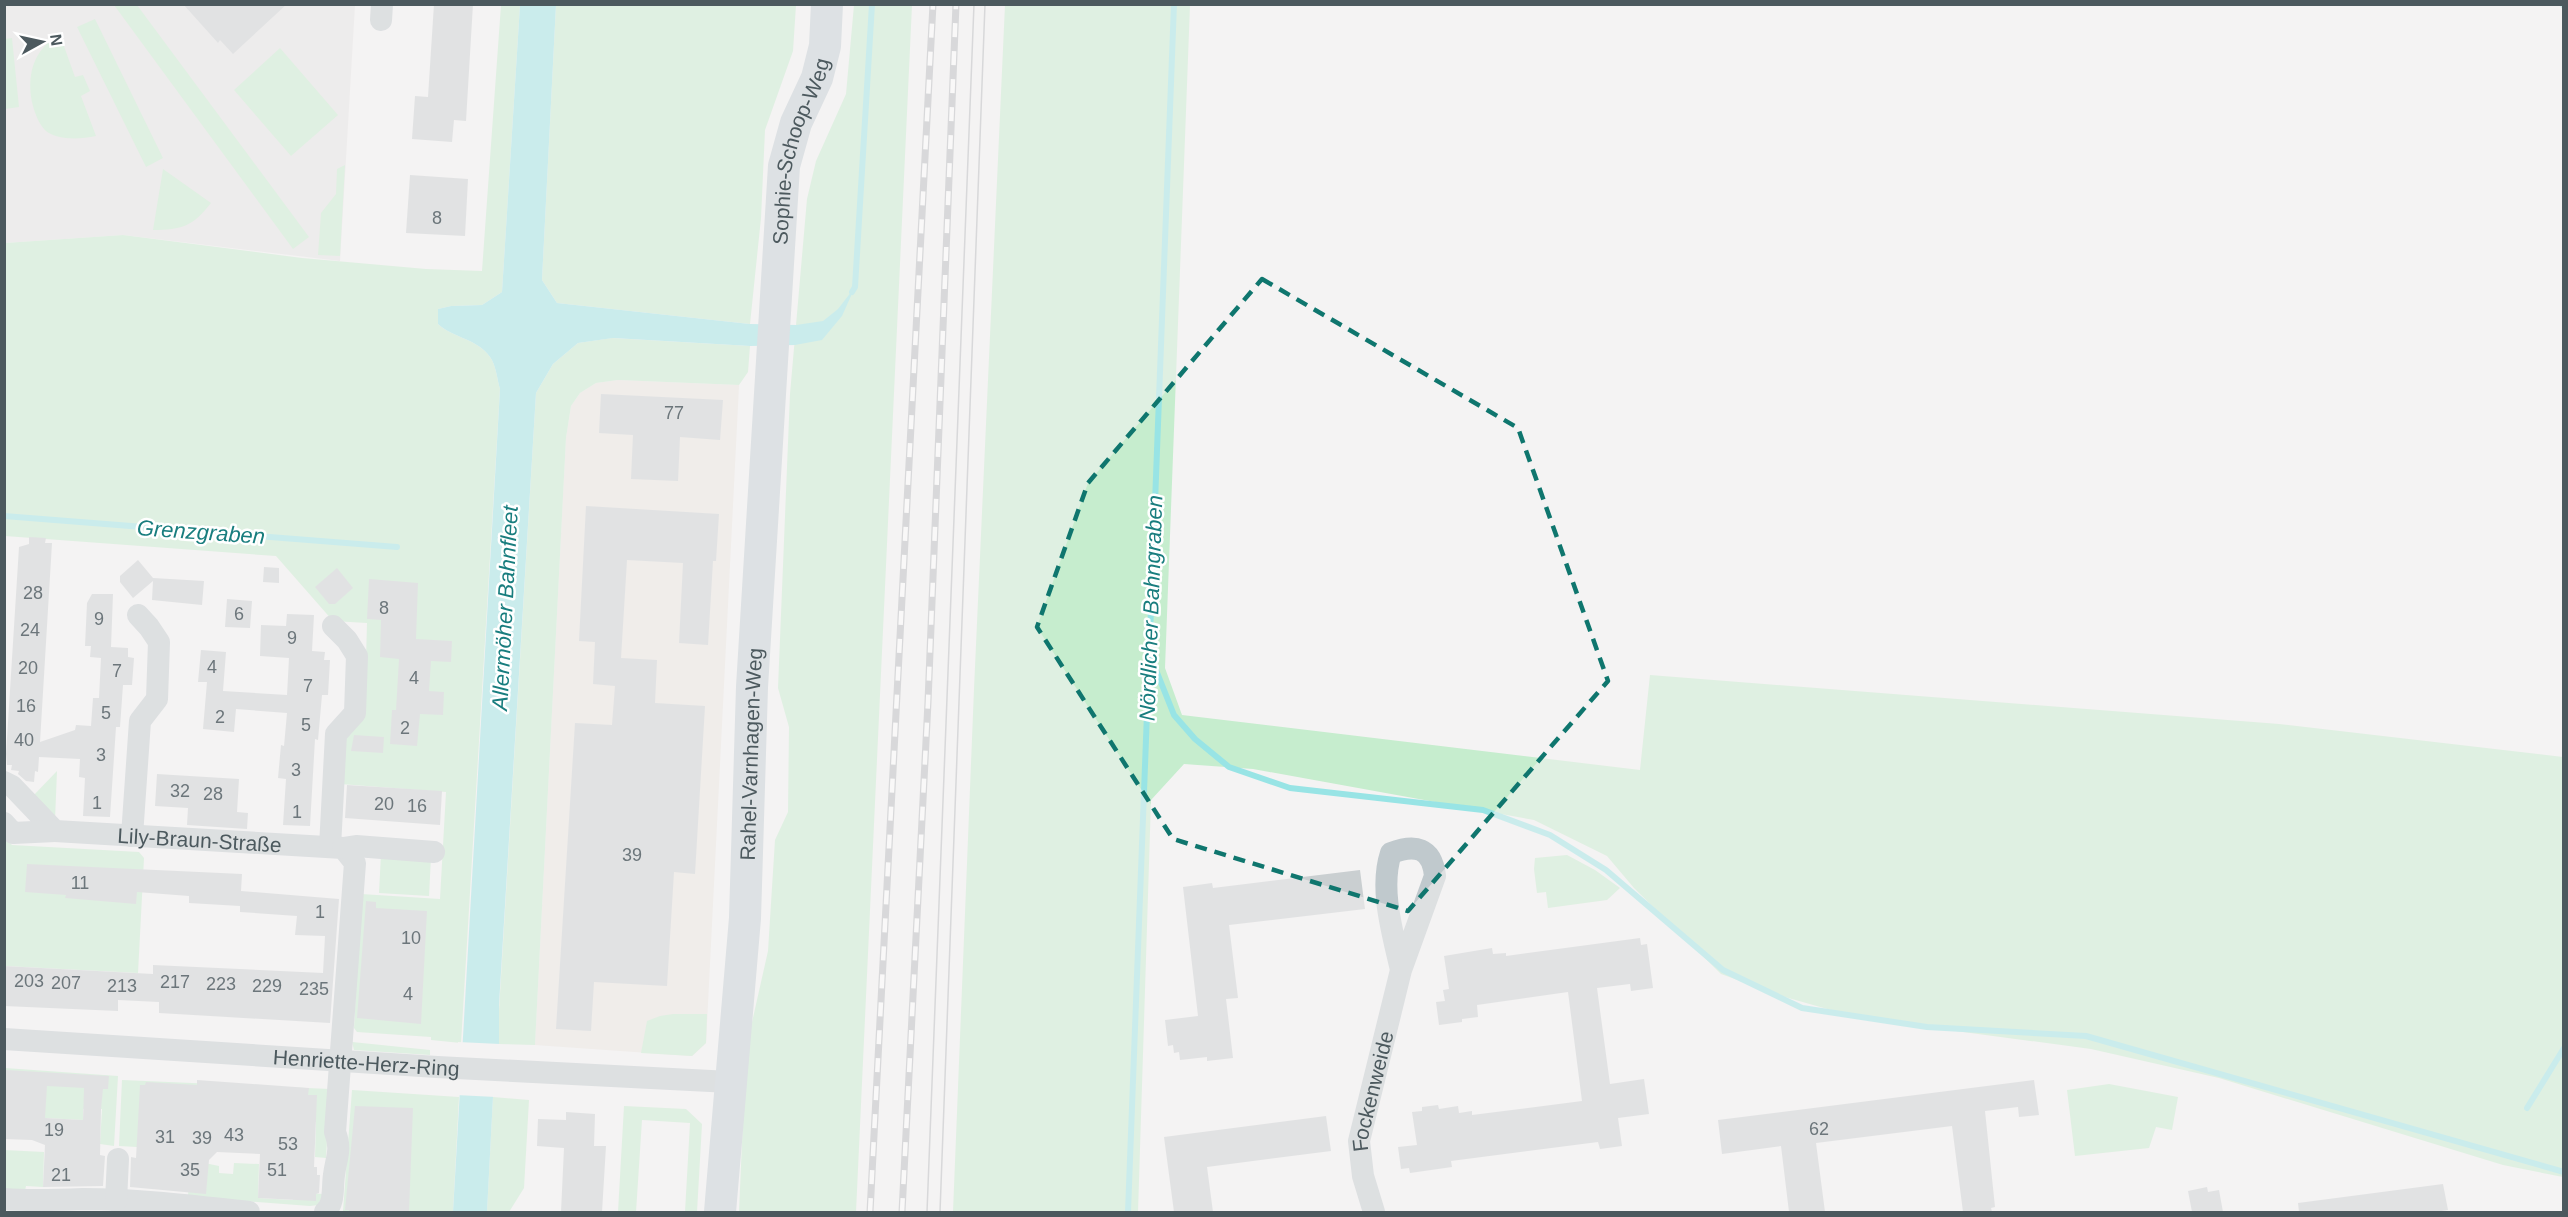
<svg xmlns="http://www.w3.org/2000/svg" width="2568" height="1217" viewBox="0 0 2568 1217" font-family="Arial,sans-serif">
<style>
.commercial{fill:#eae6e0}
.education{fill:#e5e4e4}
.green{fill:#c6edce}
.water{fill:#98e4e5}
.pier{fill:#f4f3f3}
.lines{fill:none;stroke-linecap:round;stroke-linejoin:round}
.stream{stroke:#98e4e5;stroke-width:6}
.building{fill:#cacfd1;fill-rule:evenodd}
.street{stroke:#c0c9cd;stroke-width:22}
.secondary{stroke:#c0ccd2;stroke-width:32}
.tram{stroke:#b5b9bc;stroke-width:1.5}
.rail-casing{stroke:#b5b9bc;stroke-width:7}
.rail{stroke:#fff;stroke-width:4.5;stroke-dasharray:14;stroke-linecap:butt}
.marked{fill:none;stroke:#0f766e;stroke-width:4.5;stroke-dasharray:12 8;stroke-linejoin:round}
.labels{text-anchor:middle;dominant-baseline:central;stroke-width:5;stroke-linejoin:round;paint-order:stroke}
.number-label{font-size:18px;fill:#6c767b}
.street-label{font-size:21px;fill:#4c595e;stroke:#fff}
.water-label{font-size:22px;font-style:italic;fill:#187d7e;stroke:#fff}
</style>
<rect width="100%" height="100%" fill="#f4f3f3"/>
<!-- commercial -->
<path class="commercial" d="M618,380L739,385L706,1043L692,1056L535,1045L566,438L571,406L580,393L596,383Z"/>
<!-- education -->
<path class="education" d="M5,5H355L340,261L123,235L5,243Z"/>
<!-- green -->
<g class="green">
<path d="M114,5H137L309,237L293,249Z"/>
<path d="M501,5H520L502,292L482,305L451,306L438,309V324C453,338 478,339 490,357C496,365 497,379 500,389L461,1043L431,1040V1037L357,1032L354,1028L361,894L440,899L446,792L340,784L344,737L365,697L367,623L333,621L276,556L5,536V243L123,235L302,258L426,269L482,271Z"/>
<path d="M556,5H796L793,51L765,130L761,218L750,324L557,303L542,280Z"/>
<path d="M854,5H912L856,1212H739L746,1049L768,951L775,840L788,812L789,727L778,688L790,394L807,199L816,161L846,94Z"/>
<path d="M1005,5H1190L1165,668L1182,715L1640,770L1650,675L2279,724L2563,757V1177L2503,1165L2219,1078L2091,1049L1859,1018L1785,997L1721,974L1634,888L1607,856L1534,820L1253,769L1184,764L1151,800L1138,1212H953L974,689Z"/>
<path d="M95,19L163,158L146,167L77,27Z"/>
<path d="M60,35L75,77L83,75L90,91L81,96L96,136C81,139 59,141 46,131C40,126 35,114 33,106C26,78 32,49 60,35Z"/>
<path d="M12,38L19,107L5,109V39Z"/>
<path d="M280,48L338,115L291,156L234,90Z"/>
<path d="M345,165L340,256L318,255L321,213L336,194L337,169Z"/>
<path d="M163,169L211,203C193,226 182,230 153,230Z"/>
<path d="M612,338L750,346L748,372L739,385L618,380L596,383L580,393L571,406L566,438L535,1045L497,1044L536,393L553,364L578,343Z"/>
<path d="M57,771L55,820L33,796Z"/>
<path d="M4,837L12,845L139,852L144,858L138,973L5,966Z"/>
<path d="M381,854L431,857L429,896L379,893Z"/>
<path d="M1567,855L1595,870L1620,888L1607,900L1548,908L1546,892L1537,893L1534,869L1535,858Z"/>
<path d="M673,1014H707L706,1043L692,1056L641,1053L647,1021L660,1016Z"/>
<path d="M352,1042L430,1050V1055L354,1050Z"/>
<path d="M5,1068L118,1076L114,1146L100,1144L102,1109H83V1120L45,1118V1106L5,1104Z"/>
<path d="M122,1080L330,1089L326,1158L315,1157L316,1122L300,1121L137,1147L119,1146Z"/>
<path d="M2109,1084L2178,1097L2172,1130L2156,1127L2149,1148L2075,1156L2067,1090Z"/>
<path d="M352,1090L459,1097L453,1212L343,1211Z"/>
<path d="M493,1097L529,1100L524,1188L509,1212H487Z"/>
<path d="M624,1106L686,1109L702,1124L697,1212H685L690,1123L642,1120L636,1212H618Z"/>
<path d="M4,1150L44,1152L43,1187L26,1186L25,1191L5,1189Z"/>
<path d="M190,1160L219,1166V1173L233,1174L234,1163L259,1164L258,1198L293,1200L294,1183L307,1193L323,1194L318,1205L310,1206L188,1197Z"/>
</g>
<!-- water -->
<path class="water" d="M520,5H556L542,280L557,303L750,324L796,325L823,321L838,309L855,287L842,316L822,340L795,345L750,346L613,338L578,343L553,364L536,393L499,1005V1052L493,1097L487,1212H453L500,389C497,379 496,365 490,357C478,339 453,338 438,324V309L451,306L482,305L502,292Z"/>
<!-- pier -->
<path class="pier" d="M458,1042L500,1044L502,1053L496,1097L456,1095Z"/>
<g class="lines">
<!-- stream -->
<g class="stream">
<path d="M2562,4L2564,6"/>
<path d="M852,292L855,287L872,4"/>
<path d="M4,516L397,547"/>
<path d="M1150,655L1174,715L1195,739L1229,767L1290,788L1483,810L1550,835L1606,870L1723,970L1802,1008L1927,1027L2086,1036L2564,1172"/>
<path d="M2527,1108L2564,1048"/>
<path d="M1128,1212L1174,4"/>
</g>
</g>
<!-- building -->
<g class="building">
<path d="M183,4H287L233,54L220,40L218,43Z"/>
<path d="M434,4H473L466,121L454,120L452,142L412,139L415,96L428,97Z"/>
<path d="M410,175L468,179L465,236L406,233Z"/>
<path d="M601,394L723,400L720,440L680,437L678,481L631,479L633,435L599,433Z"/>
<path d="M586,506L719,514L716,561H713L708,645L679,643L683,563L627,560L621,658L657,660L655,703L705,706L695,874L674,872L667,986L594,982L591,1031L556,1029L575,723L612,725L615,686L593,684L595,642L579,641Z"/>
<path d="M29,537L46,538L45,543H52L40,742L75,730L76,725L91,726L93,698H99L101,658L90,657L91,646H85L87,603L92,594H113L111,647L128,648V657L134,658L132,685H123L120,727H116L110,817L83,816L85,778L79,777L80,759L39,757L38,772L35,771L34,782L26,781L18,774L19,771L11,770L12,765H7L6,754L19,547L29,544Z"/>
<path d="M138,560L153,578L204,581L202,605L152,600L153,581L133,598L120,582V576Z"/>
<path d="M264,567L279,568V583L263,582Z"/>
<path d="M337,568L353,588L335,604H329L315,587Z"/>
<path d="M369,579L418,583L416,639L452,641L451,662L431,661L429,691L444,692L443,715L420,714L417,746L390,744L392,710H396L399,659L380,657L381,620L367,619Z"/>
<path d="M227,599L252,601L250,628L225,627Z"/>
<path d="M287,614L314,615L312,651L325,652L324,660H330L328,695H322L318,740L315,739L310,826L283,825L286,779L278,778L281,745L284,746L287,713L236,709L234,732L203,729L207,682H198L201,650L226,652L223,691L287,695L289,658L260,656L261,625L286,626Z"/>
<path d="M354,735L384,737L383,753L351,751Z"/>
<path d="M157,774L239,779L237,812L248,813L247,829L187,825L188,808L155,806Z"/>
<path d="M347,785L442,791L440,825L345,818Z"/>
<path d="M27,864L242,874L241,891L339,899L330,1023L159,1013V1002L118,1000V1011L4,1006V966L153,974V965L323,973L325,936L295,935L297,916L240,912V906L189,903V896L137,892L136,904L65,898L66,895L25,892Z"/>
<path d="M1360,870L1365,909L1229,925L1238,998L1226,999L1233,1058L1207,1061V1057L1180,1060L1179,1052L1174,1053L1173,1045L1168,1046L1165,1020L1198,1016L1183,887L1212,883L1213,888Z"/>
<path d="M366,901L376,902V908L427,911L421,1024L357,1018Z"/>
<path d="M1640,938L1641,945L1647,944L1653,988L1631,991L1630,984L1597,988L1610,1084L1644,1079L1649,1114L1618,1118L1622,1146L1600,1149L1598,1142L1451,1161L1452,1167L1410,1173L1409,1168L1401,1169L1398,1147L1417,1145L1412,1112L1422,1111V1107L1438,1105L1439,1109L1458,1106L1459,1113L1472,1111V1115L1582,1101L1568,992L1477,1005L1478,1017L1462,1019V1022L1439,1025L1436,1002L1445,1001L1443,990L1449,989L1444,956L1492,948L1493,954L1506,953V956Z"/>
<path d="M6,1070L109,1076L108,1089H103L101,1109L100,1155L105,1156L103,1186L43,1187L45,1145L32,1140L4,1139ZM47,1086L84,1088L83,1120L45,1118Z"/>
<path d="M197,1080L309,1088L308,1095H317L314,1167H317V1175H320L319,1193L316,1194V1201L258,1198L260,1154L217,1152L209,1160L206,1194L130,1187L131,1157L136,1158L140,1085H145L146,1082L197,1085Z"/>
<path d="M2034,1080L2039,1115L2019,1117L2018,1107L1985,1111L1995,1207L1991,1208L1992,1212H1963L1952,1126L1816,1143L1825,1212H1789L1781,1146L1722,1154L1718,1120Z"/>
<path d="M355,1106L413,1108L409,1212H349V1210H345Z"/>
<path d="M566,1112L595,1114L594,1146H606L602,1212H561L564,1148L537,1146L538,1119L566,1120Z"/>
<path d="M1326,1116L1331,1151L1207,1167L1213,1212H1174L1164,1137Z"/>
<path d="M2443,1184L2448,1210L2435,1212H2299L2298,1203Z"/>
<path d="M2207,1187L2208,1192L2219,1190L2223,1212H2192L2188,1191Z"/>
</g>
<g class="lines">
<!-- street -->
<g class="street">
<path d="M381,20L382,4"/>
<path id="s1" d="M4,782L12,786L55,831L343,848L355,863L335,1132C342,1150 336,1158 334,1175C332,1188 335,1203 325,1212"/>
<path d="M4,823L13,833L55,831"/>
<path d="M132,836L140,721L157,699L159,642L149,627L138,615"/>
<path d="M330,847L336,734L355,713L357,656L347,640L333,626"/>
<path d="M343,848L356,846L434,852"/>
<path id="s2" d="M4,1039L437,1067L730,1082"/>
<path d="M4,1199C31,1201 57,1200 83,1199C139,1199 194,1206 249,1212"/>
<path d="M116,1201L118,1159"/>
<path id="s3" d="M1374,1212L1363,1176L1359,1141L1401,970L1435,876C1432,847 1415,844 1391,853C1379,889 1393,934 1401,970"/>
</g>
<!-- secondary -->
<path class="secondary" id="s4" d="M720,1212L745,918L752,687L784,166L796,123L817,78L825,46L827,4"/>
<!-- tram -->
<g class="tram">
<path d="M927,1212L974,4"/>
<path d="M940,1212L985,4"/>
</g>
<defs>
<g id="rail">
<path d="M870,1212L933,4"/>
<path d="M902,1212L928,702L956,4"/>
</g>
</defs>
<!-- rail casing -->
<use href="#rail" class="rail-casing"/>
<!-- rail -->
<use href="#rail" class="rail"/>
</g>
<!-- marked area -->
<path d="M0 0H2568V1217H0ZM1262,279L1518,428L1608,681L1408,911L1173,839L1037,627L1088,483Z" fill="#f4f3f3" fill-opacity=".55" fill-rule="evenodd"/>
<path class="marked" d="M1262,279L1518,428L1608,681L1408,911L1173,839L1037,627L1088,483Z"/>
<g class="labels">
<!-- number labels -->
<g class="number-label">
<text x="437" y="218">8</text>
<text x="674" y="413">77</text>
<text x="33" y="593">28</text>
<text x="384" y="608">8</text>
<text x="239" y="614">6</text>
<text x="99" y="619">9</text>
<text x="30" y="630">24</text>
<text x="292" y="638">9</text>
<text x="212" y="667">4</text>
<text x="28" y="668">20</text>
<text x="117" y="671">7</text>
<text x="414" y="678">4</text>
<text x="308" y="686">7</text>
<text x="26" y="706">16</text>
<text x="106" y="713">5</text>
<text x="220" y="717">2</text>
<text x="306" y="725">5</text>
<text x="405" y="728">2</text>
<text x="24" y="740">40</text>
<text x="101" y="755">3</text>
<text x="296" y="770">3</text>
<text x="180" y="791">32</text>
<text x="213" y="794">28</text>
<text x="97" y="803">1</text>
<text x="384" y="804">20</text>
<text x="417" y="806">16</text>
<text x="297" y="812">1</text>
<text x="632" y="855">39</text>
<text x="80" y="883">11</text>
<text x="320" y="912">1</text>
<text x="411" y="938">10</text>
<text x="29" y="981">203</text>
<text x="175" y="982">217</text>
<text x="66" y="983">207</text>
<text x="221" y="984">223</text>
<text x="122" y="986">213</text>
<text x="267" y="986">229</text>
<text x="314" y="989">235</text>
<text x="408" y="994">4</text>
<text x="1819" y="1129">62</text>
<text x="54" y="1130">19</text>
<text x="234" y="1135">43</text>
<text x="165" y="1137">31</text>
<text x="202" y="1138">39</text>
<text x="288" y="1144">53</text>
<text x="190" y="1170">35</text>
<text x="277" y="1170">51</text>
<text x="61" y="1175">21</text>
</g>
<!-- street labels -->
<g class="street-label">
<text stroke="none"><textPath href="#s4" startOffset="1066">Sophie-Schoop-Weg</textPath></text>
<text stroke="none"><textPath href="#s4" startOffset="459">Rahel-Varnhagen-Weg</textPath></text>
<text stroke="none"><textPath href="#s1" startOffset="216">Lily-Braun-Straße</textPath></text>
<text stroke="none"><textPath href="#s2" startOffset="363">Henriette-Herz-Ring</textPath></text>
<text stroke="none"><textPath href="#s3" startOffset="124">Fockenweide</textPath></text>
</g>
<!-- water labels -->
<g class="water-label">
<text transform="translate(201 532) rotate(4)">Grenzgraben</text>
<text transform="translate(505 608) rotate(-87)">Allermöher Bahnfleet</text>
<text transform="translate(1151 608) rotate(-88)">Nördlicher Bahngraben</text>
</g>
</g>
<!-- border -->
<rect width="2568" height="1217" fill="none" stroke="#4c595e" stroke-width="12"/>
<!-- north arrow -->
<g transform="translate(42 42) rotate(82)" stroke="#ffffff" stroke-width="4.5" paint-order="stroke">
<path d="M0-4.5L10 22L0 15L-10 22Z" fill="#4c595e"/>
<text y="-9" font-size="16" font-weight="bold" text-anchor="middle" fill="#4c595e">N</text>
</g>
</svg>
